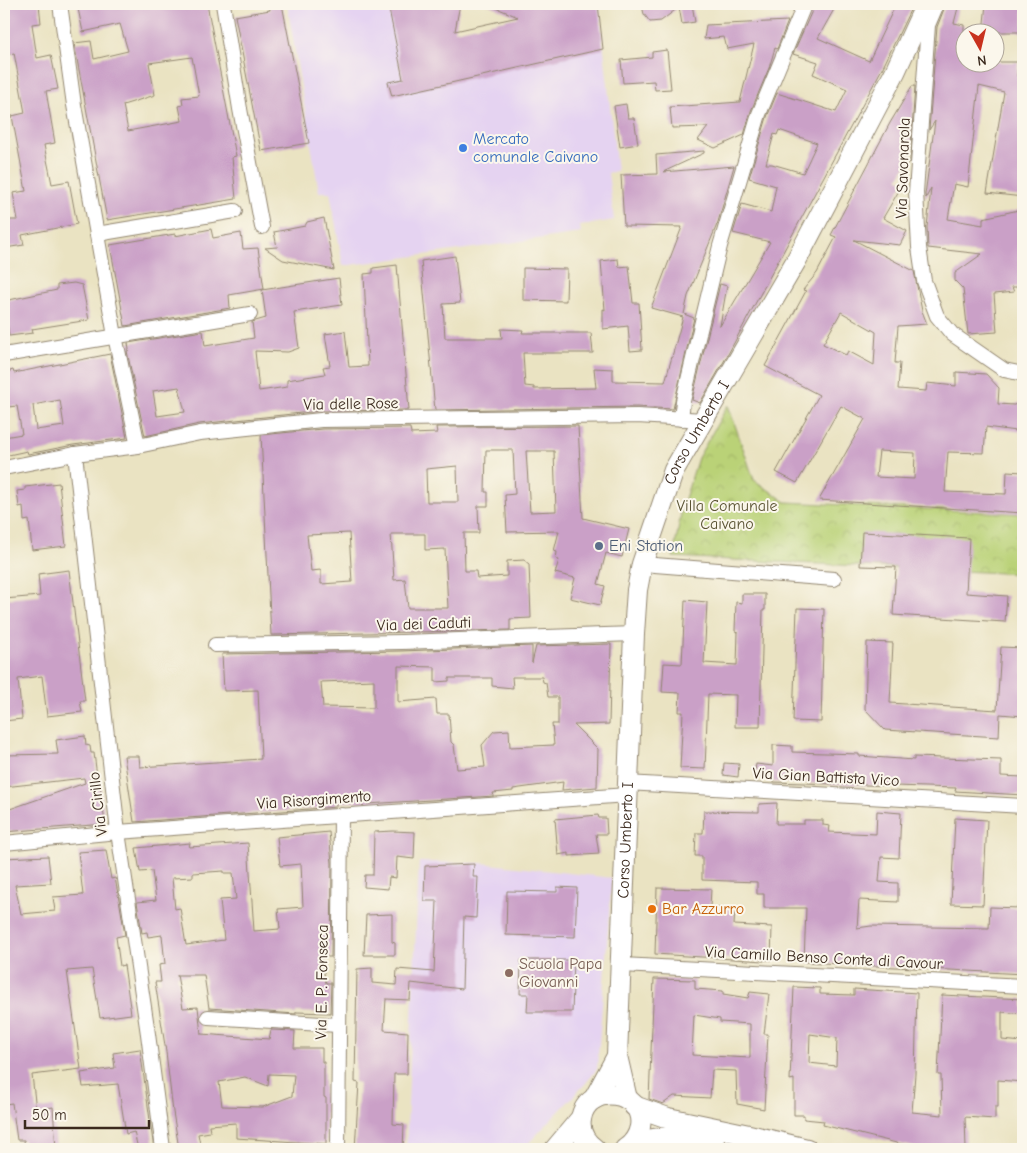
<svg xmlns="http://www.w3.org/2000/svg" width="1027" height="1153" viewBox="0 0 1027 1153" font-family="'Comic Neue',sans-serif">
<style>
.built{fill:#e5d3f1}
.park{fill:url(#park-crowns);stroke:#7a7e4a}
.building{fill:#caa0c7;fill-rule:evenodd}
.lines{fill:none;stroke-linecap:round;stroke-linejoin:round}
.street-casing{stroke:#928670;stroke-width:16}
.secondary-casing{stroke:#928670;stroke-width:22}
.street{stroke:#fff;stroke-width:14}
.secondary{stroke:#fff;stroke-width:20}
.shop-dot{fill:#3f7fe0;stroke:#fbf7ec;stroke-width:2}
.service-dot{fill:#5c6f8a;stroke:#fbf7ec;stroke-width:2}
.food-dot{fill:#e8710a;stroke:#fbf7ec;stroke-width:2}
.education-dot{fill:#8d6e63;stroke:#fbf7ec;stroke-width:2}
.labels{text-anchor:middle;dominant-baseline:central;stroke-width:4;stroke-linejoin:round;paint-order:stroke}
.shop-label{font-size:16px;fill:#366cbe;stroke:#fbf7ec;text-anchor:start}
.street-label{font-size:16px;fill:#3b2a1e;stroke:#fbf7ec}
.park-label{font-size:16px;fill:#5b5434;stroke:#fbf7ec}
.service-label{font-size:16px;fill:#4e5e75;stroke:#fbf7ec;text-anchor:start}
.food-label{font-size:16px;fill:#c56008;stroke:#fbf7ec;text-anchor:start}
.education-label{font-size:16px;fill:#785e54;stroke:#fbf7ec;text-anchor:start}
</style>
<defs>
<pattern id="park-crowns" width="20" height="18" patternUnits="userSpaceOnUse" patternTransform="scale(1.25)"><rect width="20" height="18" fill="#bad277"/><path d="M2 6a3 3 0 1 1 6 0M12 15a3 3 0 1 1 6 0" fill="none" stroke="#a1b466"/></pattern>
</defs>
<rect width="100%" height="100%" fill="#fbf7ec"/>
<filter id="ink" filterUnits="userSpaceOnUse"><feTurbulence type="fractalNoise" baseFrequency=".02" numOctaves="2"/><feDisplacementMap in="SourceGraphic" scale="10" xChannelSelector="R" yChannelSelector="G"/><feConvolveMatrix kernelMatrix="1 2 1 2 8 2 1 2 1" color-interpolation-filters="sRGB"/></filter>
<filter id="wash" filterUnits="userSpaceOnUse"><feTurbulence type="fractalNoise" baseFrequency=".0096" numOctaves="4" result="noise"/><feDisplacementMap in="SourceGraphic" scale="20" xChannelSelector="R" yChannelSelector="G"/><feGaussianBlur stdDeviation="1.12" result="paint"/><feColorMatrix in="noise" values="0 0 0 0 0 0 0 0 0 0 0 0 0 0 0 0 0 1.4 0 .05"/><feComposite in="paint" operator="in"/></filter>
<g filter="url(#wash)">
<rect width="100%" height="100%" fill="#eae3c2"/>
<!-- built -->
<g class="built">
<path d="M287,4H388L404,88L565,54L557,4H599L617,171L608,173L614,220L580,226L581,233L343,266L330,192H319Z"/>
<path d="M419,862L481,863L612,878L597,1069L585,1084L523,1149H406Z"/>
</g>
<!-- park -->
<path class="park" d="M728,405L754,480L786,502L1023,514V574L673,557L682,508L698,458Z"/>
<g id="blocks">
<!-- building -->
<g class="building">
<path d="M4,4H39L41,23L32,24L37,58L51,55L58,89L46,91L55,143L44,145L52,184L69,181L77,224L22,235L24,245L5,248L4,220H18L13,193L26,191L12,116L25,113L14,53L4,55Z"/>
<path d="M77,4H207L236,156L232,157L236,199L107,220L74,43L91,41L94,59L128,51L120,24L83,32ZM192,57L199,96L182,98L183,105L179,106L182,121L128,131L123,105L155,95L149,63Z"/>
<path d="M269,4H282L309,143L261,151L235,16L270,10Z"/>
<path d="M388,4H460L455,31L518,17L487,4H598L603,49L392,96L388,82L403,79Z"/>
<path d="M645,4H692L695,22L682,24L679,7L661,21L650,22L644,14L643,10Z"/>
<path d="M815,4H837L818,38L869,61L896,4H913L884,65L727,356L700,403L692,400L720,284L727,286L720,326L770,242L733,233L742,204L771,212L776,186L749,178L767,117L777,93L836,112L847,89L813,74L818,62L793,54ZM779,130L817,143L803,173L772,164H766L774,134L777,135Z"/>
<path d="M946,4H959L954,23L964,25V62H1018L1017,76H1023V197L987,193L1004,92L979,86L968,187L954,184L948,219L983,225V218L1023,209V287H1012L1014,292L994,294L997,332L968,334L963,289L955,281V273L982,254L928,248L927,227L931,188L926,198L925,195L935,121L929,130L937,27Z"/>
<path d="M986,4H1023V32H983Z"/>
<path d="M788,21L777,49L775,48L769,68L751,111L744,135L715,148L698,140L708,127L672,128L670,107L740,102L754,44L727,49L724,37L704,39L706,25Z"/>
<path d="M667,50L671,89L655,90L654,81L623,83L621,60L652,57V52Z"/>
<path d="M912,86H915L910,160L898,178L904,182L883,218L907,231L900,245L854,240L914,271L922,311L927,324L898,326L895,363H900L898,389L926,391L927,383L956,386V372L986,374L999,388L998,404L1014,405L1023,401V432L986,427L984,453L948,452L945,492L1006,494L1007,471L1023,472V513L819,500L865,419L841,406L797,483L776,472L819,395L765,366L806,291L803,290L817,273L836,237L831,235L890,123ZM841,312L876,332L874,365L848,351L846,355L823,344ZM879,451L915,453L914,479L876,477Z"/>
<path d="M626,104L628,118H634L638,144L620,147L614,106Z"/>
<path d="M704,151V153L663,172L734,166L718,222L688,296L684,314L694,318L673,409L637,407L435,410L421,261L455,256L460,303L443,304L445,338H502L501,329L523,330L522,333H591L593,353H523L525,386L534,387V389L596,388L594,368L613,369V381L665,382L683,317L651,308L682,227L624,226L621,175L657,174L656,155Z"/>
<path d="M324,218L334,270L283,260L265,248L277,247L274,232L305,226L307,222Z"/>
<path d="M211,229L213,238L241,233L243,249L258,248L264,289L229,295L230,308L125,326L110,245L175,234V236Z"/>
<path d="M618,259L619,267L629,266L633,303H639L642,350L630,351L628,326L603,329V309L605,310L601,261Z"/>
<path d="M397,265L409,410L320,411L199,424L145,436L127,351L129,350L128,343L203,331L205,346L254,338L252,322L266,318L262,290L339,278L342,305L294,312L299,348L288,352L255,351L259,391L287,387V380L325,374L323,367L330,366L325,334L345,331L349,367L368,366L364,274L373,273V268ZM179,387L185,412L157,416L153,391Z"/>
<path d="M523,268L567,269L566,301L523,300Z"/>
<path d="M74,283L82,285L89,320L32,329L33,333L9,336L4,301L57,290V285Z"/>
<path d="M110,354L127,438L73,445L28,454L27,451L4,456V437L22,434L17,406L8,407V405L4,406V373L13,370L14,373ZM60,400L64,426L36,430L33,405Z"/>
<path d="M578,426L583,518L629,529L622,557L606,553L598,584L605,586L600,605L570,598L575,578L555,573L559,560L556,559L557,552L554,551L559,531L507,532L505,495L515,494L513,450H486L485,492H488V506H478L479,533H464L465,571H476L477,578L507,576V561L524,560L529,564L531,618L510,619V630L271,635L261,435L322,429L410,428L411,434L437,433L436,427ZM526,451H554L556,511L530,512ZM457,466L458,502H427L426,469ZM349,533L352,582L321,584V570L311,571L307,535ZM391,534H425V550L445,549L448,608H408L405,579L394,580Z"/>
<path d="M59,483L66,546L32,550L29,520L24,521L23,506L19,507L17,491L25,490V487Z"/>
<path d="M862,532L969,538L966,593L1007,596L1005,622L893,615L896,567L860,566Z"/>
<path d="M69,570L85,701H80L82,712L47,716L42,676L18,679L22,719L4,721V599L40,596L38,574Z"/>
<path d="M742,594H765V610H763L760,727H735L736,695L708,694L705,769L680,768L683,712H679L680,693L662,692L664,663L682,664L685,600L707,602L704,663L737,665L738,632L735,631L736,602L742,603Z"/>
<path d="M797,608L824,609L821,722L793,721Z"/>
<path d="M867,642L893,643L890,703L997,710L1001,647L1023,648V716L1000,714L999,737L885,730L865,709Z"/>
<path d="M611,644L609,724L574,725L598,749L597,787L562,790L563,782L513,789V791L493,793L494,796L367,804V802H336V807L134,822L124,756H139L140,767L261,759L258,690L224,691L222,654L402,651L532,646V663L536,646ZM398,666L435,667V682L449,681V678H492V686L513,688L512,677H542L543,682L546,683L548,697H558V724H552L554,745L510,747L509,730L494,731L482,745L485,767L457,769L454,745L451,742L449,714H437L436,699L398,702ZM374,680V708L323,707L321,682Z"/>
<path d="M85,736L86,745L90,746L91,753H94L98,784H100L105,824L4,832V811L85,783L84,778L4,787V755L58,754L56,740Z"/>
<path d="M773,745L792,746V752L859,754V756L914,760V757L1001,760V776L1023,777V795L955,791L956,788L773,782V779L754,777L756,764L773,766Z"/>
<path d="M724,763L739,764L738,777L723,775Z"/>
<path d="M777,803L776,824H804V820H823V825L830,826L829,832L876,834L877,811L901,813L899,858L881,857L879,882L898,883V902L859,900L857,928L871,926L989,928L990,907L1020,908L1019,935L1023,936V974L804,962L806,908H764V894H757V882L702,880V856H695L696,833H703L704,811L759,812V804Z"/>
<path d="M598,815L599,818H606L607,834H596L599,854L569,856V853L558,855L555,819Z"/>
<path d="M955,818L987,820L983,905L951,904Z"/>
<path d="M393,831L415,832L414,859L397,857L396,878L389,877L388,889L364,887L365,875H373L374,832Z"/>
<path d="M329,832L332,863L331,957H321L326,983H331L330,1013L296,1012V1014L209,1008L204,975H177L183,1008L198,1007L201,1034L269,1039L271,1030L295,1031L294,1048H322V1062H324V1097L326,1098V1144L236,1138V1123L209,1125L210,1132L198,1134L201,1149H179L173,1112L166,1052L155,982H161L159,965L165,964L162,935L148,937L147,932L142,933L137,902L156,900L152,871L140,872L136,848L190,843L189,847L248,843L254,931L280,929L278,909L303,907L301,864L280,866L277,837ZM224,871V873H233L236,899L220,900L224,940L186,945L180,908L175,909L172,878L193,877V873ZM269,1074L294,1075L292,1096L263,1107L222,1106L219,1082L245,1077L268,1086Z"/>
<path d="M106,850L111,879L115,878L120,905L125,935L116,937L120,966L124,965L131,1014L100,1018L92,969L67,971L81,1069L32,1075L36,1110L53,1107L56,1149H25L24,1140H17L12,1103L5,1104L4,1090V858L48,856L51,883L15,885L21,914L55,911L53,897L83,895L78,852Z"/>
<path d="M474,864L473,877H478L476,918L464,917L462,989L411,983L410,1000L386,999L384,1030L408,1032L407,1074H394L393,1124L404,1125L403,1149H355L359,1083L355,1082L357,969L372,968V983L396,985L397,969L434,972L437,901H424L425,866Z"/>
<path d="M557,887L577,888L575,937L506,935L507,891L557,892Z"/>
<path d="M657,888L711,889L710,907L735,909L734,925L772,927L771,960H764V961L655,954Z"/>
<path d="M392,914V942L395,943V955H364L366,915Z"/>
<path d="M521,960H574L572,1012H527L528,994H520Z"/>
<path d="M654,979L695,980V989L723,991V994L748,998L750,992L769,994L764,1034H768L764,1109L737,1104L736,1071L712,1070L710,1098L674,1096L663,1104L649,1099ZM694,1015L720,1019V1022L750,1024V1058L692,1055Z"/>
<path d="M794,987L820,988V994L854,995V989L917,993L915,1074L912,1112L942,1115L941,1075H938L942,995L1023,999V1014L1002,1012V1040L1023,1042V1082L998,1080V1107H995V1119L965,1117L966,1149H921L823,1125L824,1121L804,1119V1115H794V1079L790,1080ZM810,1034L837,1038L836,1066L809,1063Z"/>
<path d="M140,1049L153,1142L154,1149H138L134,1132L126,1134L118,1084L83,1087L81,1073L115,1068L113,1053Z"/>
</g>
</g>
</g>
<g filter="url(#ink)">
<use href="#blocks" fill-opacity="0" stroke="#928670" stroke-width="1"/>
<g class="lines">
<defs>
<g id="street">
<path d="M60,4L74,105L115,336L138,446"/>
<path d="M223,4L240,109L262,227"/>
<path d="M937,4L928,25L916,192L919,247L924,281L937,316L952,334L1004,370L1023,374"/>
<path d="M97,234L235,211"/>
<path d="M4,355L250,314"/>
<path d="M681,419L683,401L720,246L759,114L803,8L806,4"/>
<path d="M75,454L118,832L148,1034L163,1149"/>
<path d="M4,468L75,454L138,446L200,433L321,420L637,416L704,420"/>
<path d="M642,564L834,579"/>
<path d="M215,645L402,642L634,634"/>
<path d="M627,783L1023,806"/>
<path d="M4,843L118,832L627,795"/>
<path d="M622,965L1023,986"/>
<path d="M208,1017L338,1025"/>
<path d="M338,1149L341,815"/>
</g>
<g id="secondary">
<path d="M594,1099L617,1056"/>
<path id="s1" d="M627,1099L617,1056L634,634L637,590L642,564L674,470L796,261L895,72L926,4"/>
<path d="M634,1106L668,1118L749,1135L807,1149"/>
<path d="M634,1142L668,1137L715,1136"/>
<path d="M555,1149L581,1118"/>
<path d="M595,1149C585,1142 579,1132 581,1119C587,1081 646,1090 640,1127C638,1137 633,1144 625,1149"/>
</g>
</defs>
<!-- street casing -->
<use href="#street" class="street-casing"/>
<!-- secondary casing -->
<use href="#secondary" class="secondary-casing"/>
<!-- street -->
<use href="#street" class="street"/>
<!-- secondary -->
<use href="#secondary" class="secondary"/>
</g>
</g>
<!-- markers -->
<circle class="shop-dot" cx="463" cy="148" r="5"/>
<circle class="service-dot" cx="599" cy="546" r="5"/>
<circle class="food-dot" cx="652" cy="909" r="5"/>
<circle class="education-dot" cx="509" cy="973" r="5"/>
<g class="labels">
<!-- shop labels -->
<g class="shop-label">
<text x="473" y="139">Mercato<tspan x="473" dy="18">comunale Caivano</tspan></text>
</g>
<!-- street labels -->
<g class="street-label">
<text transform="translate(903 168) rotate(-88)">Via Savonarola</text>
<text transform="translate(351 404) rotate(-1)">Via delle Rose</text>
<text stroke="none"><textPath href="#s1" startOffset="680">Corso Umberto I</textPath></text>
<text transform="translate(424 624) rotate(-2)">Via dei Caduti</text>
<text transform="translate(826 777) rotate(3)">Via Gian Battista Vico</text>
<text transform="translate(314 800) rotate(-4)">Via Risorgimento</text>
<text transform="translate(98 804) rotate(-97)">Via Cirillo</text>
<text stroke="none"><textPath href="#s1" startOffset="260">Corso Umberto I</textPath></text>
<text transform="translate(824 958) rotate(3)">Via Camillo Benso Conte di Cavour</text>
<text transform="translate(322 982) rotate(-89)">Via E. P. Fonseca</text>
</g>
<!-- park labels -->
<g class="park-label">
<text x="727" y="506">Villa Comunale<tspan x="727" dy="18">Caivano</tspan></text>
</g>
<!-- service labels -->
<g class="service-label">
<text x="609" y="546">Eni Station</text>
</g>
<!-- food labels -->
<g class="food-label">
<text x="662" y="909">Bar Azzurro</text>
</g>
<!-- education labels -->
<g class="education-label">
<text x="519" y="964">Scuola Papa<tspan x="519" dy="18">Giovanni</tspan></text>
</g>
</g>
<!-- margin -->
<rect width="1027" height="1153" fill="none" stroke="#fbf7ec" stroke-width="20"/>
<!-- north arrow -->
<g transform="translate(980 48) rotate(172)"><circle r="24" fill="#fbf7ec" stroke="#aea59a"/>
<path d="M0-4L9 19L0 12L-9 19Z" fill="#c8321e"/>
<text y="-8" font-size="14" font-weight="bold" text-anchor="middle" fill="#3b2a1e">N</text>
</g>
<!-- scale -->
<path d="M25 1120v8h124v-8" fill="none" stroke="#3b2a1e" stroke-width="2.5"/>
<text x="32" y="1120" font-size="15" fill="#3b2a1e" stroke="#fbf7ec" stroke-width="4" paint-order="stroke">50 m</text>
</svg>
